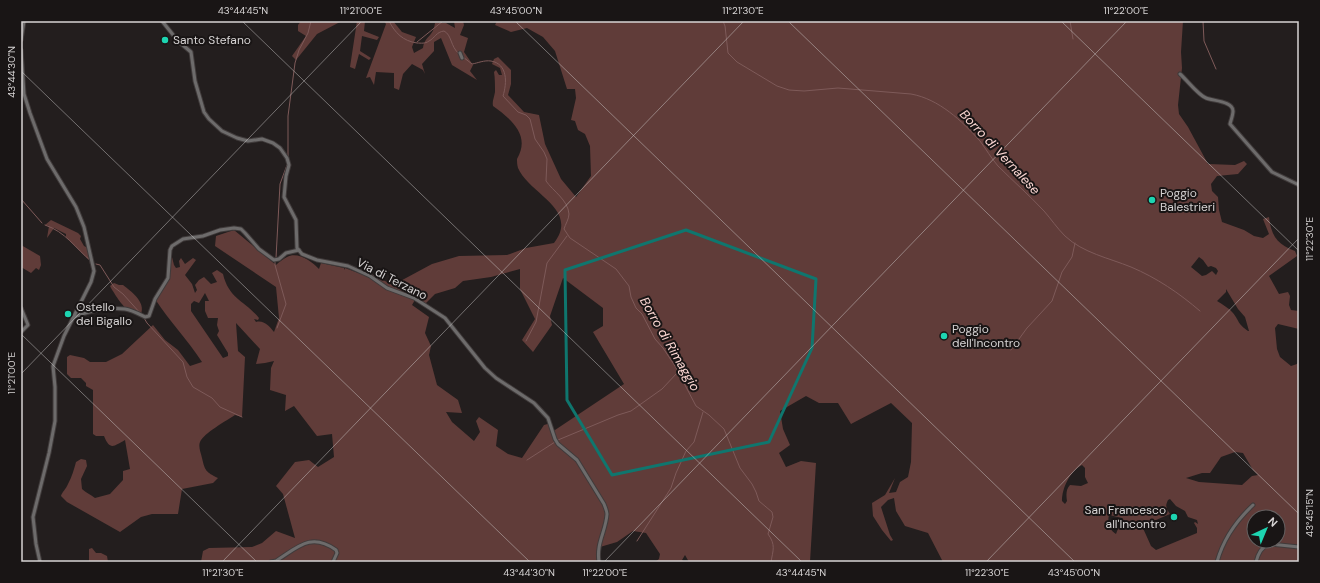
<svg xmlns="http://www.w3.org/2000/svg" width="1320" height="583" viewBox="0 0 1320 583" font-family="'DM Sans',sans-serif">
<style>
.green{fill:#603c39;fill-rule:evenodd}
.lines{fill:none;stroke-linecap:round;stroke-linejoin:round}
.stream{stroke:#7e5a59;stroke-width:1}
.street-casing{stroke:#403b3b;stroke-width:5}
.street{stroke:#6d6b6b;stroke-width:3}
.marked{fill:none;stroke:#0f766e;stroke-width:3;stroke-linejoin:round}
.ticks{fill:none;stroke:#d7d4d4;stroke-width:1;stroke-opacity:0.45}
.poi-dot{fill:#1dd5b1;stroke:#191515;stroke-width:1.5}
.labels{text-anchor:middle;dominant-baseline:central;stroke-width:4;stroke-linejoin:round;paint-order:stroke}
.poi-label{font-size:12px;fill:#d7d4d4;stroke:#191515;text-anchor:start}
.street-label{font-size:12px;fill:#d7d4d4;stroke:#191515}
.water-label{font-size:13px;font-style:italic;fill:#fcd7d3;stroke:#191515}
.neatline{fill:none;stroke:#d7d4d4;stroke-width:1.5}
.ticks-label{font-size:10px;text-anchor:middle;fill:#d7d4d4}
</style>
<rect width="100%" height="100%" fill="#231e1e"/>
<!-- green -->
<g class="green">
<path d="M301,21H355L340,22L317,34L296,60L292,56L306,36L298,31V25Z"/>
<path d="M357,21H365L364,31L379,37L377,40L362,36L360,51L371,58L369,60L359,54L355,69L350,67Z"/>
<path d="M384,21H393L402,32L416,37L412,47L414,53L423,48C425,35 433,38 435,23H446L455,28L454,21H463L464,25L460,35L468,38L464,52L473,65L470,71L477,80L452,65L441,38L434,42V51L422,64L425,74L423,70L412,64L403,74L399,90L394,88V73L376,72L374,85L370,77L366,78L386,24Z"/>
<path d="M497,21L504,22L507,21H1183L1181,52L1182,68L1178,105L1179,114L1188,127L1208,164L1235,165L1244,161L1247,164L1238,174L1217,176L1211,184L1212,191L1218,197L1219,210L1222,222L1244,230L1254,236L1263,238L1269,234L1263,219L1269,217C1271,235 1277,245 1295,251L1297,256L1269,276L1279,294L1288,292L1290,296L1289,305L1291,310L1299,311V329L1278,324L1275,328L1277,349L1280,357L1291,366L1297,364L1299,361V562H943L928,533L905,526L896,511L894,498L888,500L881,507L890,535L893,540L891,541L882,530L873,516L872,503L885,495L895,478L889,493L896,492L900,482L908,477L911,462L912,423L891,403L851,424L838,403H819L806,396L780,411L783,429L790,445L779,453L786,467L801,461L816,463L810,562H689L685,555L682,560L685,562H655L659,559L660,554L646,533L633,531L617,542L600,547L599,562H201L203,551L209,548L252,547L262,543L276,531L295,538L283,494L276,486L295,462L309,460L318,467L334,457L332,434L317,436L294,406L285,411L286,395L270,390L271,368L274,361L265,363L256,364L260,349L236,323L238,351L245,357L242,417L235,415C226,421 204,433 200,442C198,447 201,453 202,458C205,471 206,472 218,478L213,483L182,489L178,514H152L141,517L120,532L67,502L61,496C62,492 66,489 68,484C72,477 74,469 76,462L81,459L86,460L87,466L81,479L82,489C86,493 90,494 95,498L110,494L123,480V471L130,469L125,440C114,446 110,451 104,436H96L93,434V390L86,386V383L81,378H71L67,374V357L70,355L84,358L90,362H106L122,354L153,325L165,340L178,350L190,366L202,362C188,340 169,321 155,299L168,278L169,256L171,253L174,265L176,268L180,267L179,261L181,258L185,264L193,258L196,260L185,275L192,284L195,293L197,290L195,285L199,280L204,277L211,284L217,282L212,273L217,270L223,274C229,299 244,300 259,318L258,320L254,319L256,322C264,320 269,326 274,332L279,318L276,287L215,246L216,236L234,230L276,265C279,262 283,259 287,257C297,251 312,261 319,269L321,263L344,268V270L345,268L361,274L369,273L393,285L432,264L459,256L507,255L526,248L554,243C580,209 529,194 518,168C517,165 517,161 517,159C531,135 511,119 493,106C492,101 494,98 495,92C495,86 495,78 494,72L496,70L499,75H502L500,68L492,64L494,59L498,57L511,70V84L508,95L524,112L539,115L545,144L561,179L576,197L591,176L590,146L585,134L578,130L575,121L571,120L576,98L575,89H567L555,51L543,37L527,28L511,32L495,25ZM1199,257L1203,260L1208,267L1211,266L1216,268L1218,271L1216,275L1212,271L1206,275L1202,276L1191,267ZM520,269V289L535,319L522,340L533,352L552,325L550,316L563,278L603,308V326L593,332L624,384L552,432L551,423L544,425L522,458L508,454L496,446L498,430L479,417L476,421L480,432L474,441L452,422L446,412L462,413L458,400L437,385L429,355L431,346L425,333L429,317L412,305L416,298L425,304L435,294L455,288L463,281L491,277ZM1226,289L1238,309L1245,317L1249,331H1248C1237,323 1240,322 1233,313C1229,308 1223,305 1217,301L1226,292ZM205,293L209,301H205V311L208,318H218L217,325L219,331L217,335L228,353V356L223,358L191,311V304L194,301L199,303ZM1235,452L1243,453L1253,470L1258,475L1252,476L1242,485L1199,482L1186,478L1202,473H1210L1221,457ZM1082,465L1085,468V477L1088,483L1081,486L1070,485C1066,489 1066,495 1067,501L1065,504L1062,501C1062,488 1070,471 1082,465ZM1170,499L1176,506L1185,511L1188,517L1197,520L1198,524L1195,522L1194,523L1197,528V533L1156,550L1151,546L1142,526L1170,514C1166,508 1165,506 1168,500ZM1109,515L1122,518L1116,534C1110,531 1107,522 1109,515ZM1254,517H1278V541H1254Z"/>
<path d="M51,220L78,233L81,236L80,239L84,246L88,248L90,265L89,260L66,237V234L54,228L47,238L49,226L45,225Z"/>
<path d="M21,245L40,256L41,265L39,270L36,268L31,273L21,267Z"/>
<path d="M114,283L119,285H123C131,291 146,302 141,314C137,313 132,312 128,310C123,307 113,292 110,286Z"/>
<path d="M92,548L96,553H101L107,556L108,562H89V549Z"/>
</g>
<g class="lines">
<!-- stream -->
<g class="stream">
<path d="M389,21C395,33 403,41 417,43C421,43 425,44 429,41C435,38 436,32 444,31C452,35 450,46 459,54"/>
<path d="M723,21L725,26L728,53L737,62L777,86L789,90L804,91L838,88L911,94C939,99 962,121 980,141C986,149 991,158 998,166C1013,181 1029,195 1044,211C1051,219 1057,228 1065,236C1083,253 1109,258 1131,267C1157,278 1179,293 1200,311"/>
<path d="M1070,21L1073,39"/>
<path d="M1203,21L1204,41L1216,69"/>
<path d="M417,42L443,21"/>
<path d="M463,57L472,64C478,63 484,60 491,61C508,64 507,83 503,96L518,112L526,115L530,119L535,139L544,152L547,159L546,181C553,191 568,200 569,214C569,219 565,225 564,229L570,238L616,269L629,286L631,297L636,308L642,314L655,339L663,348L675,366L696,406L709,415L724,429L740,468L752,484L756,492L759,501L772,512L773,517L768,534C776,545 773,550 771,562"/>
<path d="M288,158V116L295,63L299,50L308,33L311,21"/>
<path d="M21,199L42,223"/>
<path d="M45,225C66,232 75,248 91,261"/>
<path d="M276,258L280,184L287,165"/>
<path d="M275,261V265L286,304L277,328"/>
<path d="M96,264L100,265L114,287L123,294L141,314"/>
<path d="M144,318L147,323L183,362L187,377L193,387L212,398L220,407L242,417"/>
<path d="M526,341L536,322L547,263L567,236"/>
<path d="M1011,350L1027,328L1052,301L1062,272L1072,257L1075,243"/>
<path d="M558,440L618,415L631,411L662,389L678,372"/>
<path d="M527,460L555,442"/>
<path d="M637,541L671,488L676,473L686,451L694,442L703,412"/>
</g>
<defs>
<g id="street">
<path d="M162,21L178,41L191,52L195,81L204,112L209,119L222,131L237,138L248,141L262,139L273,143L280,148L287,158L289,165L286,176L284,197L296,220L297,248L302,254L317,260L348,266L370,276L387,288L414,298L445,318L485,368L496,378L534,403L548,418L555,439L558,444L577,460L604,504C605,507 607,511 607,514C606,531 596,543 599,562"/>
<path d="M21,40L24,21"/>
<path d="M21,50L24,94L30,113L47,159L76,207L84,227L94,271L91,282L64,336L53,366L55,387V421L49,453L33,517L36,544L40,562"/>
<path d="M460,53L462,58"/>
<path d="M1180,74C1187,80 1198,95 1206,98C1213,101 1233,101 1233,111C1233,115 1231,120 1230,124L1272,172L1299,185"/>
<path d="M21,308L28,325L21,332"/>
<path d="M73,318C86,311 110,307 125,309C132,310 139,314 145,317L149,316L155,299L168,278L170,250L172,246L183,239L203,236L220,230L234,228L241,229L245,233L259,249L274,260L279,259L286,253L299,250"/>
<path d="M271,562L276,561C298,547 311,532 336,550L337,553L333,562"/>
<path d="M1217,562C1223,540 1236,521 1253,505"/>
<path d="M1256,562C1258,554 1261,547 1270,544L1299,547"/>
</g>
</defs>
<!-- street casing -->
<use href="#street" class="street-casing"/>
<!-- street -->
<use href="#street" class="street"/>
</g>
<!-- marked area -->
<path class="marked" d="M686,230L816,279L812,348L769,442L612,475L567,400L565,270Z"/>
<!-- ticks -->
<path class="ticks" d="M242,21L802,562M515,21L1075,562M788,21L1299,514M1061,21L1299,251M21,71L530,562M21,334L257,562M21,374L362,21M222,562L744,21M604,562L1127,21M986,562L1299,238"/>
<!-- markers -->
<g class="poi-dot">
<circle cx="165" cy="40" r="4"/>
<circle cx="1152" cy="200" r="4"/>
<circle cx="68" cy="314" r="4"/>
<circle cx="944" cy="336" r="4"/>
<circle cx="1174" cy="517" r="4"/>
</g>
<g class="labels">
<!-- poi labels -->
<g class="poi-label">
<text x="173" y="40">Santo Stefano</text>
<text x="1160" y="193">Poggio<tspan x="1160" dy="14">Balestrieri</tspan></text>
<text x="76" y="307">Ostello<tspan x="76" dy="14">del Bigallo</tspan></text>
<text x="952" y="329">Poggio<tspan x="952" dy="14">dell'Incontro</tspan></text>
<text x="1166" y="510" text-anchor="end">San Francesco<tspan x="1166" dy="14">all'Incontro</tspan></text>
</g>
<!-- street labels -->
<g class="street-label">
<text transform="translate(392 279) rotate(27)">Via di Terzano</text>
</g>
<!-- water labels -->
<g class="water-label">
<text transform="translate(1000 152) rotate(47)">Borro di Vernalese</text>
<text transform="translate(670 344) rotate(60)">Borro di Rimaggio</text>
</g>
</g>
<!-- border -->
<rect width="1320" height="583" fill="none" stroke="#191515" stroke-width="44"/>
<!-- north arrow -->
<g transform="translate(1266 529) rotate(44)"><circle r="19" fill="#191515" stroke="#656161"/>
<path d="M0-3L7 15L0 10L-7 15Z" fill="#1dd5b1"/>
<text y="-6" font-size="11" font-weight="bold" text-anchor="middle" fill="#d7d4d4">N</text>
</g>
<rect x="22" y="22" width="1276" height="539" class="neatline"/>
<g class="ticks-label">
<text x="243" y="14">43°44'45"N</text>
<text x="361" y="14">11°21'00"E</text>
<text x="516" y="14">43°45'00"N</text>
<text x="743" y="14">11°21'30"E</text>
<text x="1126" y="14">11°22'00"E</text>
<text transform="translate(11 72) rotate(-90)" y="4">43°44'30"N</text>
<text transform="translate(1309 239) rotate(-90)" y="4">11°22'30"E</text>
<text transform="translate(11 373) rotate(-90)" y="4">11°21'00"E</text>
<text transform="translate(1309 513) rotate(-90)" y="4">43°45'15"N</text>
<text x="223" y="576">11°21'30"E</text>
<text x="529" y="576">43°44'30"N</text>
<text x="605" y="576">11°22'00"E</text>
<text x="801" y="576">43°44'45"N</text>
<text x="987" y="576">11°22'30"E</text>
<text x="1074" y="576">43°45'00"N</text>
</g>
</svg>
